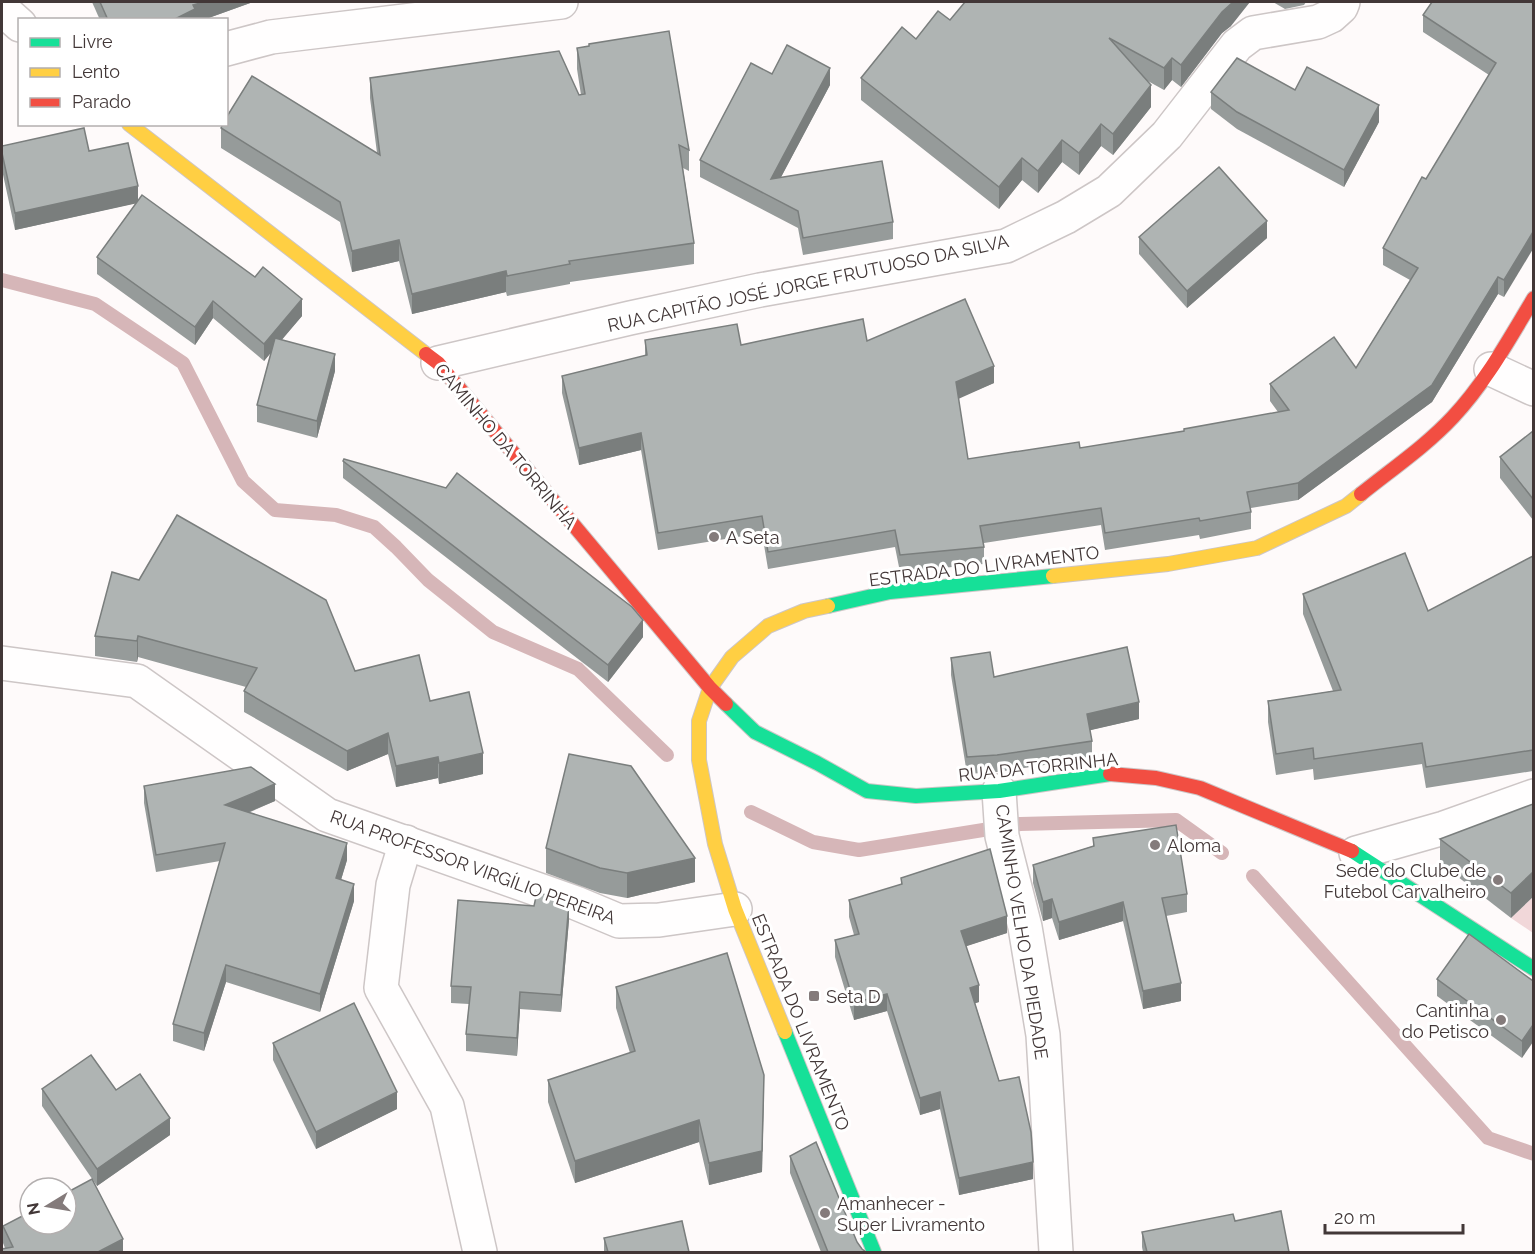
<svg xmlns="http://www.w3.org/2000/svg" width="1535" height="1254" viewBox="0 0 1535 1254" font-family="Raleway,sans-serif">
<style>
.green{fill:#f1d7d9}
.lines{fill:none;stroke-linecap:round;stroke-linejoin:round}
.stream{stroke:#d6b6b8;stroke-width:14}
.street-casing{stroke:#cdc6c6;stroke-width:36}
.fast-casing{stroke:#cdc6c6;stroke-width:16}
.slow-casing{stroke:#cdc6c6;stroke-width:16}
.jam-casing{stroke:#cdc6c6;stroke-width:16}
.street{stroke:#fffefe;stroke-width:33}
.fast{stroke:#16e098;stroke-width:14}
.slow{stroke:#ffcf43;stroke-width:14}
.jam{stroke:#f24e42;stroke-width:14}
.wall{fill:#969b9a}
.shaded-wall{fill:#7a7e7d}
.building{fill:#afb4b3;stroke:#7a7e7d;stroke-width:1.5}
.poi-dot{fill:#847b7b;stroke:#fff;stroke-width:2}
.labels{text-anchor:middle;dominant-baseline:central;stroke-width:6;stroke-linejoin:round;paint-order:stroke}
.street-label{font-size:18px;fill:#423737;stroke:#fff}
.poi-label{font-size:18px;fill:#423737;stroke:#fff;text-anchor:start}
</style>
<rect width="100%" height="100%" fill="#fefafa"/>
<!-- green -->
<path class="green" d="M1533,897V933L1511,918Z"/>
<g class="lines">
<!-- stream -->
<g class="stream">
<path d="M2,280L95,304L183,363L243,481L275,510L336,515L374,527L396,547L428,580L493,632L578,669L667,755"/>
<path d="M751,812L813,842L859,850L1020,824L1176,820L1222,853"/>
<path d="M1253,876L1488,1138L1534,1154"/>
</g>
<defs>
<g id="street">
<path d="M2,9L20,25"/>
<path d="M226,49L271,37L561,2"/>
<path d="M438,363L630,318L760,290L1006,246L1066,217L1109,191L1167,135L1237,45L1253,33L1318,22L1331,16L1341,7L1343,2"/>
<path d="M1491,369L1534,389"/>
<path d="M2,663L137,681L327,815L576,903L619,921L659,920L735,909"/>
<path d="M999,791L1002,836L1025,927L1043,1035L1056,1252"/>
<path d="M406,842L393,885L381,988L447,1106L480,1252"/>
<path d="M1356,853L1444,828L1534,796"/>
</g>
<g id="fast">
<path d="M828,606L890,592L1053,576"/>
<path d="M726,704L755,732L817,763L867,791L916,796L999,791L1110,774"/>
<path d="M1352,851L1534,969"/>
<path d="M785,1032L874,1252"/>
</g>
<g id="slow">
<path d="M129,124L426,354"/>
<path d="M1053,576L1168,564L1257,548L1346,506L1361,494"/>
<path d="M785,1032L735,909L715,844L699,760V721L710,688L732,657L768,626L804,611L828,606"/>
</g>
<g id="jam">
<path d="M426,354L438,363L710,688L726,704"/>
<path d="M1361,494C1392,469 1426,446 1453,417C1486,382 1509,339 1534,298"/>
<path d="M1110,774L1156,778L1200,788L1352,851"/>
</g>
</defs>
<!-- street casing -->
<use href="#street" class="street-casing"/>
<!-- fast casing -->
<use href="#fast" class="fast-casing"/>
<!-- slow casing -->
<use href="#slow" class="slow-casing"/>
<!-- jam casing -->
<use href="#jam" class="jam-casing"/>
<!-- street -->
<use href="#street" class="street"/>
<!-- fast -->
<use href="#fast" class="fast"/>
<!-- slow -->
<use href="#slow" class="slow"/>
<!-- jam -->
<use href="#jam" class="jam"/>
</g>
<!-- wall -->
<g class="wall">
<path d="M92,2H253L203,20H100Z"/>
<path d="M1273,2H1306L1304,5L1285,9Z"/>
<path d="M1533,2L1504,297L1498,294L1432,402L1298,500L1251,508V529L1200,539L1199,535L1105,550L1101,525L984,543V564L900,572L895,547L768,569L762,533L658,550L641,450L579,465L562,393V376L645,356V340L741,345L867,341L994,383L958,398L968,459L1080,448L1184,431L1278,412L1270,401V384L1356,368L1410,280L1383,265V248L1426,179L1489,75L1423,32V15Z"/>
<path d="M1231,26L1222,33L1181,87L1172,80L1164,90L1146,80L1151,107L1113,155L1101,146L1079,175L1062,162L1038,193L1022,180L999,209L861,100V78L916,39Z"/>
<path d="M577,48L689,150V171L683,168L694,243V264L570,282V284L507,296L506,292L412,314L399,261L352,272L340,222L221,148V128L377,153L370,98V78L579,95H581L577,69Z"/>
<path d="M772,74L830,85L781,177L893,222V239L803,255L798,228L700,177V160Z"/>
<path d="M1295,90L1379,122L1344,187L1237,129L1211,109V92Z"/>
<path d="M2,146L89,151L138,201L302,316L281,340L335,371L317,438L257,422V405L271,352L264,361L213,318L195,345L97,274V257L136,203L15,230L2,170Z"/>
<path d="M1139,237L1267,238L1187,308L1139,254Z"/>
<path d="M1533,431V520L1500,478V457Z"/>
<path d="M343,461L643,637L608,682L343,478Z"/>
<path d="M1533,556V771L1426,788L1422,764L1314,780L1313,769L1276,775L1268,722V701L1333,691L1303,614V594L1428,611Z"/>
<path d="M112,572L430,701L483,774L439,784L438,778L396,787L388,754L347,771L244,712V691L246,687L138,657L137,662L95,656V636Z"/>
<path d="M951,658L994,677L1139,719L1090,730L1092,741V758L997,772L967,774L951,675Z"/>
<path d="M144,786L275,801L248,813L347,860L341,880L354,901L320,1012L226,982L204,1051L173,1041V1024L220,861L156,872L144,803Z"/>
<path d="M1533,804L1511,918L1440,863V839Z"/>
<path d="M1093,838L1187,894V912L1166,916L1181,1001L1143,1009L1123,921L1059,940L1052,918L1043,921L1033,883V865L1093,846Z"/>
<path d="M546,848L695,882L627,898L600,893L546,873Z"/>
<path d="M901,878L1007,933L966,946L979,1002L975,1003L999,1081L1033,1179L959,1195L940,1109L920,1115L887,1011L854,1020L835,957V940L854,935L849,917V900L901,885Z"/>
<path d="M569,920L561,1012L520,1009L517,1056L466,1051V1034L469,1004L451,1003V986Z"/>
<path d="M1437,979L1533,981L1522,1058L1437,996Z"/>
<path d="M616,987L764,1097L762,1172L709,1185L699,1142L575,1183L548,1102V1080L630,1053L616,1008Z"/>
<path d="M273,1043L397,1109L316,1149L273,1060Z"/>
<path d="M42,1089L116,1090L170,1135L97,1186L42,1106Z"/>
<path d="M790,1156L862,1249L866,1252H821L790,1173Z"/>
<path d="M1235,1221L1289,1252H1143L1142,1247V1232Z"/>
<path d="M3,1226L123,1252L5,1248L3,1243Z"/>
<path d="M604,1238L689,1252H604Z"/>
</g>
<!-- shaded-wall -->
<g class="shaded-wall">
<path d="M204,2H253L203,20H173L193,5Z"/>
<path d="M1233,2H1250L1231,26L1222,33L1181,87V65L1222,12Z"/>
<path d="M1172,58V80L1164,90V68Z"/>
<path d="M830,68V85L771,196V179Z"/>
<path d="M1151,85V107L1113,155V134Z"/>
<path d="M1379,105V122L1344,187V170Z"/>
<path d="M1101,124V146L1079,175V153Z"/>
<path d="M1062,140V162L1038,193V171Z"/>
<path d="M1022,158V180L999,209V187Z"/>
<path d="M138,186V203L15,230V213Z"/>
<path d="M1267,221V238L1187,308V291Z"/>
<path d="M1533,232V249L1504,297V280Z"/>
<path d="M399,240V261L352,272V251Z"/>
<path d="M506,271V292L412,314V294Z"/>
<path d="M1498,277V294L1432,402L1298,500V483Z"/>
<path d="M302,299V316L264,361V344Z"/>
<path d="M213,301V318L195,345V327Z"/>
<path d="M335,354V371L317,438V421Z"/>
<path d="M994,366V383L956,400V382Z"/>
<path d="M641,433V450L579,465V448Z"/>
<path d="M643,620V637L608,682V665Z"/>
<path d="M138,636V657L137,662V641Z"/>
<path d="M1139,702V719L1087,731V714Z"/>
<path d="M388,733V754L347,771V751Z"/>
<path d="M483,753V774L439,784V763Z"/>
<path d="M438,757V778L396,787V766Z"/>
<path d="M275,784V801L225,822V805Z"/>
<path d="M347,843V860L336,896V878Z"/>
<path d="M695,858V882L627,898V873Z"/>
<path d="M1533,872V897L1511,918V893Z"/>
<path d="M354,884V901L320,1012V994Z"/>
<path d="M1052,899V918L1043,921V902Z"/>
<path d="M1123,902V921L1059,940V922Z"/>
<path d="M569,903V920L561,1012V995Z"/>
<path d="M1007,916V933L961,948V931Z"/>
<path d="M226,965V982L204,1051V1033Z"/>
<path d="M1181,983V1001L1143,1009V991Z"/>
<path d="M979,985V1002L970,1005V988Z"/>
<path d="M520,992V1009L517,1056V1038Z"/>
<path d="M887,994V1011L854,1020V1003Z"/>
<path d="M1533,1025V1042L1522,1058V1041Z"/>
<path d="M764,1075L762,1172L709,1185V1163Z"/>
<path d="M397,1092V1109L316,1149V1132Z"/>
<path d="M940,1092V1109L920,1115V1098Z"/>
<path d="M170,1118V1135L97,1186V1169Z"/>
<path d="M699,1120V1142L575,1183V1161Z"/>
<path d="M1033,1162V1179L959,1195V1178Z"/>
<path d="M123,1239V1252H98Z"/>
</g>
<!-- building -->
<g class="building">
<path d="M100,2H204L193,5L195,9L173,20H108Z"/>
<path d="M965,2H1233L1222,12L1181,65L1172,58L1164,68L1109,38L1151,85L1113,134L1101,124L1079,153L1062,140L1038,171L1022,158L999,187L861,78L902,27L916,39L938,11L950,20Z"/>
<path d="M1432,2H1533V232L1504,280L1498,277L1432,385L1298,483L1247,492L1251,512L1200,521L1199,518L1105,533L1101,508L980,526L984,547L900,555L895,530L768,552L762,516L658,533L641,433L579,448L562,376L647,355L645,340L737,324L741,345L863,319L867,341L965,299L994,366L956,382L968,459L1079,442L1080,448L1184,431V429L1289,410L1270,384L1334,337L1356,368L1418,268L1383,248L1422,177L1426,179L1496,63L1423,15Z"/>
<path d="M669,31L689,150L679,145L694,243L569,261L570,264L507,276L506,271L412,294L399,240L352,251L340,202L221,128L223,124H226V118L252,76L380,155L370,78L559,51L579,95L585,94L577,48L589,46V44Z"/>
<path d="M787,45L830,68L771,179L882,161L893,222L803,238L798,211L700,160L751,63L772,74Z"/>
<path d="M1237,58L1295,90L1307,67L1379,105L1344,170L1237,112L1211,92Z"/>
<path d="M84,128L89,151L128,143L138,186L15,213L2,153V146Z"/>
<path d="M1219,167L1267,221L1187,291L1139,237Z"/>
<path d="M142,195L255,277L263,267L302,299L264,344L213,301L195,327L97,257Z"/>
<path d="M275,338L335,354L317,421L257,405Z"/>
<path d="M1533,431V499L1500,457Z"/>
<path d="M344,459L446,488L457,473L632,607L643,620L608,665L343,461Z"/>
<path d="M177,515L326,600L355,671L419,655L430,701L469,692L483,753L439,763L438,757L396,766L388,733L347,751L244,691L257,668L138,636L137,641L95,636L112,572L139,580Z"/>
<path d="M1405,553L1428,611L1533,556V750L1426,767L1422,743L1314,759L1313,748L1276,754L1268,701L1341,690L1303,594Z"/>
<path d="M1127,647L1139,702L1087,714L1092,741L997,755L967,757L951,658L990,652L994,677Z"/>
<path d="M569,754L631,766L695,858L627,873L600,868L546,848Z"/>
<path d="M251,767L275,784L225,805L347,843L336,878L354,884L320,994L226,965L204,1033L173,1024L225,843L156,855L144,786Z"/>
<path d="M1533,804V872L1511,893L1440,839Z"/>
<path d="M1176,825L1187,894L1162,898L1181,983L1143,991L1123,902L1059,922L1052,899L1043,902L1033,865L1094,846L1093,838Z"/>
<path d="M990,849L1007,916L961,931L979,985L970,988L999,1081L1019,1077L1031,1132L1033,1162L959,1178L940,1092L920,1098L887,994L854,1003L835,940L859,934L849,900L902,884L901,878Z"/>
<path d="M537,892L569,903L561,995L520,992L517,1038L466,1034L471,987L451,986L458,900L534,906Z"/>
<path d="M1469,934L1533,981V1025L1522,1041L1437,979Z"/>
<path d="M727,953L764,1075L762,1151L709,1163L699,1120L575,1161L548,1080L635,1051L616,987Z"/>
<path d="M354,1003L397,1092L316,1132L273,1043Z"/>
<path d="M91,1055L116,1090L140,1074L170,1118L97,1169L42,1089Z"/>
<path d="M816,1142L857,1242L862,1249L866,1252H828L790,1156Z"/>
<path d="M92,1179L123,1239L98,1252H2V1249L13,1247L3,1226L30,1212V1224H66V1193Z"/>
<path d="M1281,1211L1289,1252H1147L1142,1232L1233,1214L1235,1221Z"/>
<path d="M682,1221L689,1252H608L604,1238Z"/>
</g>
<!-- markers -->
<g class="poi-dot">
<circle cx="714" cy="537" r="6"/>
<circle cx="1155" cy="845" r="6"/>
<circle cx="1498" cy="880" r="6"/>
<rect x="808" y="990" width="12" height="12" rx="3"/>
<circle cx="1501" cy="1020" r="6"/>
<circle cx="825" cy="1213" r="6"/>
</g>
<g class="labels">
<!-- street labels -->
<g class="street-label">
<text transform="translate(808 283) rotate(-12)">RUA CAPITÃO JOSÉ JORGE FRUTUOSO DA SILVA</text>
<text transform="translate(506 446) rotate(50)">CAMINHO DA TORRINHA</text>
<text transform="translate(984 566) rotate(-7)">ESTRADA DO LIVRAMENTO</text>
<text transform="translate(1038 767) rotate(-6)">RUA DA TORRINHA</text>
<text transform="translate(473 867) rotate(20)">RUA PROFESSOR VIRGÍLIO PEREIRA</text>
<text transform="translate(1022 932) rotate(81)">CAMINHO VELHO DA PIEDADE</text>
<text transform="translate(801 1022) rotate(68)">ESTRADA DO LIVRAMENTO</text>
</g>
<!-- poi labels -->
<g class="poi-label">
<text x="726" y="537">A Seta</text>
<text x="1167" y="845">Aloma</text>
<text x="1486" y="870" text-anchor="end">Sede do Clube de<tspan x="1486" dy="21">Futebol Carvalheiro</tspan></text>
<text x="826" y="996">Seta D</text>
<text x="1489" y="1010" text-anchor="end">Cantinha<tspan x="1489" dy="21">do Petisco</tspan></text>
<text x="837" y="1203">Amanhecer -<tspan x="837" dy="21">Super Livramento</tspan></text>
</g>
</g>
<!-- border -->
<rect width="1535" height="1254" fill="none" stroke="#423737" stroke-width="6"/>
<!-- legend -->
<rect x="18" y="18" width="210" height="108" fill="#ffffff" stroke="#b3afaf" stroke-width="1.5"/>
<rect x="30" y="38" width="30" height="9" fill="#16e098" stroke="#b3afaf" stroke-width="1.5"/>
<text x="72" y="48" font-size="18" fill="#423737">Livre</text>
<rect x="30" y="68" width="30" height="9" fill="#ffcf43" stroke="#b3afaf" stroke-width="1.5"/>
<text x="72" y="78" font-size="18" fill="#423737">Lento</text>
<rect x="30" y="98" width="30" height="9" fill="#f24e42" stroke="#b3afaf" stroke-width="1.5"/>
<text x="72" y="108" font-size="18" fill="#423737">Parado</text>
<!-- north arrow -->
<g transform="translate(48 1206) rotate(259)"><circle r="28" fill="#ffffff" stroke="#b3afaf" stroke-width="1.5"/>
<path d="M0-4.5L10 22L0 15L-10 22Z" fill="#847b7b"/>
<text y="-9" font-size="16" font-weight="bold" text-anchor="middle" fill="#423737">N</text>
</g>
<!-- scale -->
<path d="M1325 1224v9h138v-9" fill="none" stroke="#423737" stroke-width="3"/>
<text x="1334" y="1224" font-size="18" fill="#423737" stroke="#ffffff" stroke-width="4.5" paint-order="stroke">20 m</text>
</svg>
